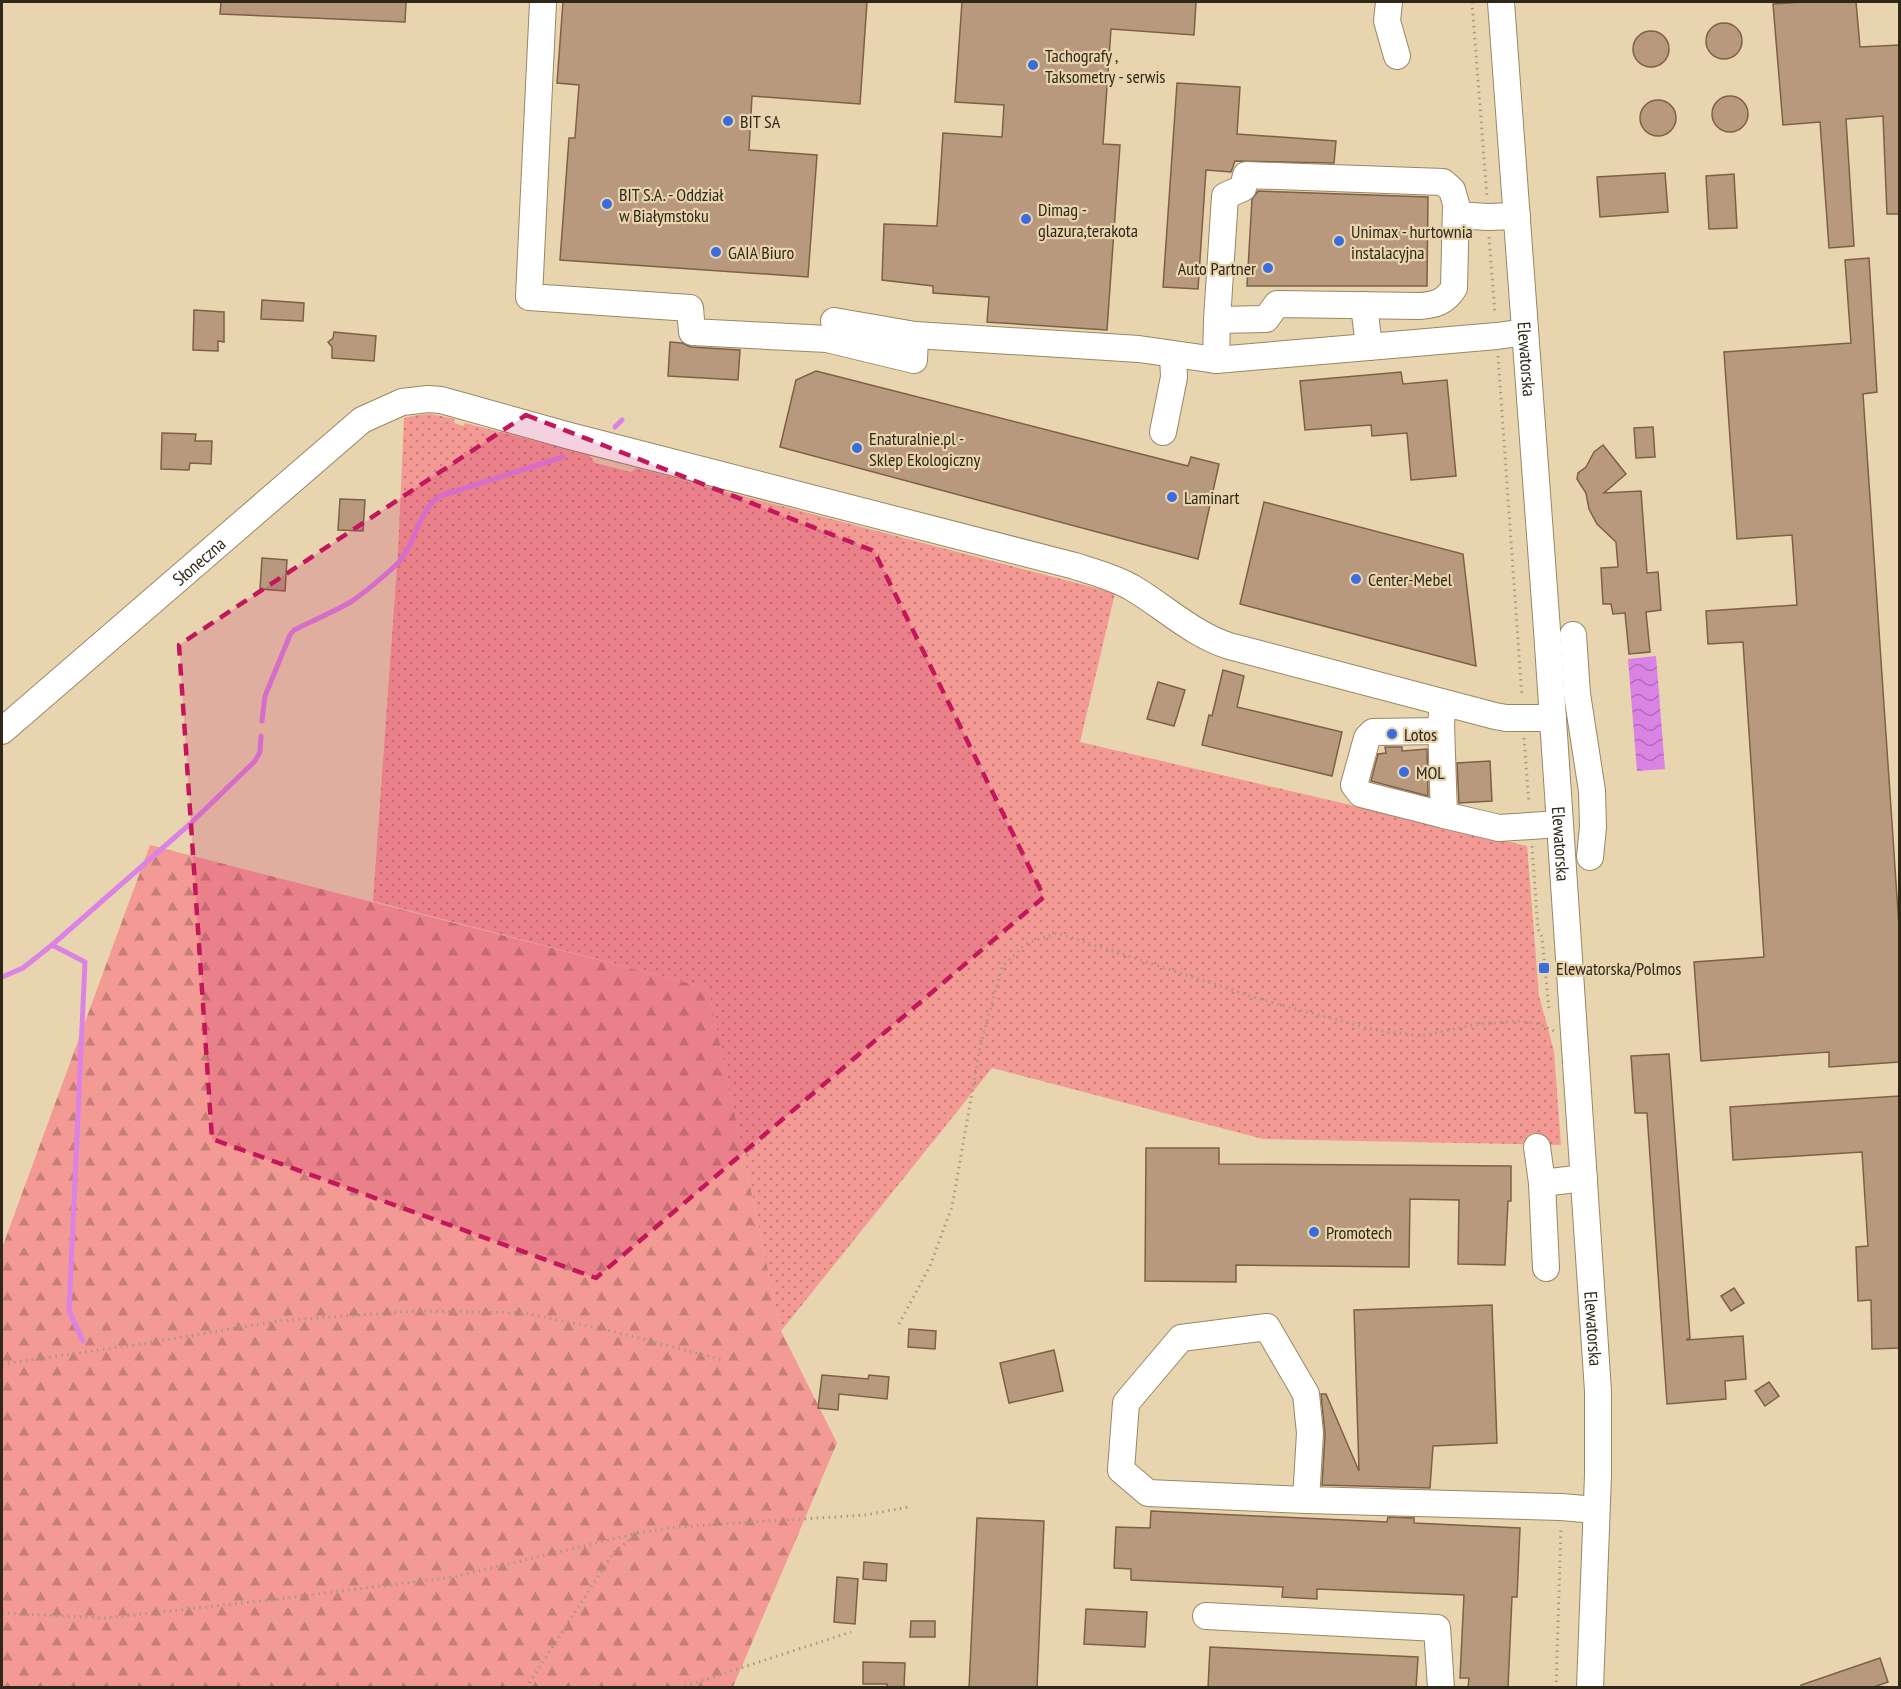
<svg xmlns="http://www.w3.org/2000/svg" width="1901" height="1689" viewBox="0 0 1901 1689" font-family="'PT Sans Narrow',sans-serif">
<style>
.grass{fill:url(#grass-dots)}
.forest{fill:url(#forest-firs)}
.water{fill:url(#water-waves)}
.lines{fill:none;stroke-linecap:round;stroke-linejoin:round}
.stream{stroke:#db82e5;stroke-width:5}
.building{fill:#b8997e;stroke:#7d6046;stroke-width:1.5}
.minor-casing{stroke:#998764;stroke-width:28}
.path{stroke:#a99a7c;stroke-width:3;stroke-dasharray:1.5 4.5;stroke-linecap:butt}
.minor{stroke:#fff;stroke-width:26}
.marked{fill:#c2185b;fill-opacity:0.2;stroke:#c2185b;stroke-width:4.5;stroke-dasharray:12 8;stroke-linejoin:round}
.poi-dot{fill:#396cdc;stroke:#e8d4af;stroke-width:2}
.labels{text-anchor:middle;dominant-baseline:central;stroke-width:4.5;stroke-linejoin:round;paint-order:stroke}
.poi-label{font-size:18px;fill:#2f2819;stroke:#e8d4af;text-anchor:start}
.street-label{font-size:18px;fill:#2f2819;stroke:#e8d4af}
</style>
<defs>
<pattern id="grass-dots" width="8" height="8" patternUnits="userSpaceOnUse" patternTransform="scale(1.5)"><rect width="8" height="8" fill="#f49a95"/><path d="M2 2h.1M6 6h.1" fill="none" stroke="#c67e79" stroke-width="1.8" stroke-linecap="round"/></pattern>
<pattern id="forest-firs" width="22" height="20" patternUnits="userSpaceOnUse" patternTransform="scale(1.5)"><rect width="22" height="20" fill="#f49a95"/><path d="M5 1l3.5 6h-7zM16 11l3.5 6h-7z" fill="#c67e79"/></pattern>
<pattern id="water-waves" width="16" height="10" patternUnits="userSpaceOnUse" patternTransform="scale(1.5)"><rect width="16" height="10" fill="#db82e5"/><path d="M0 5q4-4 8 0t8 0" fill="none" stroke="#b26ab9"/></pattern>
</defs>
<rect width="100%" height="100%" fill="#e8d4af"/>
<!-- grass -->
<path class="grass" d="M431,414L455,419L454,423L463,426L465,423L589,455L595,463L631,472L636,468L1115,593L1080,742L1527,846L1539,996L1554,1051L1561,1145L1263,1139L992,1068L781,1331L708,988L373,901L398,553L404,418L418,415Z"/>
<!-- forest -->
<path class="forest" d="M150,845L708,988L781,1331L837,1443L733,1687H2V1248Z"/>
<!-- water -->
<path class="water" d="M1656,656L1665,769L1637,771L1628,659Z"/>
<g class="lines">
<!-- stream -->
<g class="stream">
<path d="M615,427L622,420"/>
<path d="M262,721L265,696L290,635L294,630C312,621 331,613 349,603C362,595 388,573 399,562C416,544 418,510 440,496L563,457"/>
<path d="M52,945L85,962L69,1311L83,1341"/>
<path d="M2,977L23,968L52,945L190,824L255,761L260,752L261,736"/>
</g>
</g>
<!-- building -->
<g class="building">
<path d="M221,2H406L405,22L220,14Z"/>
<path d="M563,2H867L860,104L752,96L749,150L817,155L808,277L560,260L569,138H575L579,85L557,83Z"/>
<path d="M962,2H1196L1194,35L1111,29L1103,144L1120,145L1107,330L987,322L989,297L933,293V286L882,280L884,224L937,226L943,133L1002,137L1004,105L955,102Z"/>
<path d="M1801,2H1856L1860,47L1899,45V214H1887L1883,116L1846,119L1854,246L1829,248L1820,122L1783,125L1773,4Z"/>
<circle cx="1724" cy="41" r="18"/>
<circle cx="1651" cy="49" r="18"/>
<path d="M1177,83L1240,87L1237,134L1336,141L1334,163L1235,161L1231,172L1206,170L1198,289L1163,287Z"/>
<circle cx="1730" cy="114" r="18"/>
<circle cx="1658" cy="118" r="18"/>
<path d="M1665,173L1668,212L1600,217L1597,177Z"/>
<path d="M1734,174L1737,228L1709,229L1706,176Z"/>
<path d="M1258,191L1428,197L1427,286H1247L1252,199Z"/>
<path d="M1869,258L1877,392L1863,394L1899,927V1062L1829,1067V1052L1701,1061L1694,962L1764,957L1743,642L1708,644L1706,611L1797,605L1792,535L1737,539L1724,352L1851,343L1845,260Z"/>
<path d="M262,300L304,303L303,321L261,319Z"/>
<path d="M194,310L224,312V342L218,341V351L193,350Z"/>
<path d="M334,332L376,336L374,361L332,358V347L328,342L333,338Z"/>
<path d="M670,342L682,343L691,347L740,350L738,380L668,376Z"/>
<path d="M816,371L1188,466L1191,457L1219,464L1198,559L780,447L796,380Z"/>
<path d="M1401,372L1403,384L1447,380L1456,476L1411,480L1407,433L1372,436L1371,425L1305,430L1300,381Z"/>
<path d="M1653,427L1655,457L1636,458L1634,428Z"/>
<path d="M162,433L196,434L195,441H212L211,464L190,463L189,470L161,469Z"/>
<path d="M1603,445L1626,474L1604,493L1641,491L1647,573L1658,572L1661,610L1646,612L1650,652L1629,654L1625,613L1613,614L1611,604H1603L1601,568L1618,567L1616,542L1597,524L1589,509L1586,493L1577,479L1578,473L1586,467L1594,452Z"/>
<path d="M340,499L365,500L363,531L338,530Z"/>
<path d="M1264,502L1463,554L1476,666L1240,604Z"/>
<path d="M262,558L287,560L285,591L260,589Z"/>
<path d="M1223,670L1244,676L1237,707L1342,732L1332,776L1202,745L1209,715L1212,716Z"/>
<path d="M1158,682L1185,690L1174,726L1147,719Z"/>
<path d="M1385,747H1402V751L1427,749L1428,796L1371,781L1378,754L1386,753Z"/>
<path d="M1490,761L1492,801L1459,803L1457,763Z"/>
<path d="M1669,1054L1690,1338L1686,1340L1743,1336L1746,1379L1725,1381L1726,1399L1667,1404L1647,1113H1635L1631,1056Z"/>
<path d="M1899,1096V1348L1872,1349L1871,1300L1858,1301L1856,1247L1868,1246L1862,1152L1733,1160L1730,1107Z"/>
<path d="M1146,1148H1219V1164L1511,1166V1201H1508L1505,1265L1458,1264L1459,1200L1410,1199L1409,1267L1236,1265V1282L1145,1281Z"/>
<path d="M1734,1288L1744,1303L1731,1311L1721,1296Z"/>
<path d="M1492,1305L1497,1443L1433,1446L1430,1488L1322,1485L1325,1434L1321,1394H1326L1359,1471L1354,1310Z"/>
<path d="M909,1329L936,1331L935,1349L908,1347Z"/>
<path d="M1054,1350L1063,1391L1009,1403L1000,1363Z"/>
<path d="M822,1375L868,1379L869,1375L889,1377L887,1399L839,1394L838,1410L818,1408Z"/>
<path d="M1769,1382L1779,1396L1765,1406L1755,1391Z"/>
<path d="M1151,1511L1387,1522L1388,1517L1414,1518V1523L1520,1528L1517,1597H1512L1508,1688H1468L1469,1678H1460L1464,1595L1317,1589V1599L1282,1597L1283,1587L1131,1580V1569L1114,1568L1116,1527L1150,1528Z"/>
<path d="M977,1518L1044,1521L1037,1688H969Z"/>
<path d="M864,1562L887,1564L886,1581L863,1579Z"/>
<path d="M837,1577L858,1579L855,1624L834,1622Z"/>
<path d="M1086,1609L1147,1612L1145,1647L1084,1644Z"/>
<path d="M911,1621H935V1637H910Z"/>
<path d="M1210,1647L1418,1657L1416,1688H1208Z"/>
<path d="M1880,1658L1888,1682L1871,1688H1801V1685Z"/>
<path d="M863,1662L905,1663L904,1688H887V1684H863Z"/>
</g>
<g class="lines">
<defs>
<g id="minor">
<path d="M543,2L529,297L690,308L692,332L827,339L914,360L915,335"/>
<path d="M1389,2L1387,21L1397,56"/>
<path id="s1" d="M1501,2L1547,630L1598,1391V1475L1590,1688"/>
<path d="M1456,215L1488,217L1517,216"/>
<path d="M1364,305L1369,347"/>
<path d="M834,321L915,335L1139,349L1216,360L1497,336L1525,332"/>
<path d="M1216,360L1217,320L1266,319L1277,304L1419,306C1436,305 1445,302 1454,288L1456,204L1452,190L1443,182L1246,175L1243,188L1225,196L1217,320"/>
<path d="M1163,432L1174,377L1173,355"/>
<path d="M1573,635L1577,694L1592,791L1593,827L1590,857"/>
<path d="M1443,703L1441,724L1444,815L1499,828L1560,824"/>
<path id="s2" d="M2,731L362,420L402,402L428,399L441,400L570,436L1075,566C1094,572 1113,577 1131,587C1165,607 1192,634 1229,646L1495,716L1506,718H1553"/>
<path d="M1441,731L1373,732L1367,738L1354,785L1361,794L1444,815"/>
<path d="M1537,1147L1542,1183"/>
<path d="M1546,1268L1542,1183L1584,1178"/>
<path d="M1306,1500L1310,1433L1306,1394L1267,1327L1181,1338L1126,1403L1121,1470L1148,1493L1306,1500L1561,1507L1596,1510"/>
<path d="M1206,1616L1437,1628L1441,1688"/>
</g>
</defs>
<!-- minor casing -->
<use href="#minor" class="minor-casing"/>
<!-- path -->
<g class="path">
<path d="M1472,2L1487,197"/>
<path d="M1489,237L1495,314"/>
<path d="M1498,356L1522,697"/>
<path d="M1524,738L1529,804"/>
<path d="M1532,846L1538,929L1542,937L1549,1009"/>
<path d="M899,1324L930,1266L952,1207L980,1047L1002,967L1025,944L1057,933L1263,1000L1375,1030L1421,1036L1478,1024L1518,1021L1539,1024L1554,1031"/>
<path d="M2,1364L148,1343L278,1321L414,1311L524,1313L611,1331L724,1360"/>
<path d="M2,1613L105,1618L279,1599L454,1577L638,1533"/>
<path d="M526,1688L614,1552L638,1533L676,1527L753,1522L866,1515L908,1507"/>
<path d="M679,1688L851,1632"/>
<path d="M1556,1688L1561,1527"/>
</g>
<!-- minor -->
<use href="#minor" class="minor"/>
</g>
<!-- marked area -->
<path class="marked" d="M526,415L874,551L1044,897L596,1278L212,1139L179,645Z"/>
<!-- markers -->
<g class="poi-dot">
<circle cx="1033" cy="65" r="6"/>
<circle cx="728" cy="121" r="6"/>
<circle cx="607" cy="204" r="6"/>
<circle cx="1026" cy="219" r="6"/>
<circle cx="1339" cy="241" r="6"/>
<circle cx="716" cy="252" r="6"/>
<circle cx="1268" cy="268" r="6"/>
<circle cx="857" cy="448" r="6"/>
<circle cx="1172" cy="497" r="6"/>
<circle cx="1356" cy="579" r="6"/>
<circle cx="1392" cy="734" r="6"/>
<circle cx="1404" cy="772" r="6"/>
<rect x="1538" y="962" width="12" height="12" rx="3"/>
<circle cx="1314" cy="1232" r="6"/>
</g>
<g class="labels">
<!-- poi labels -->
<g class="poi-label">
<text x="1045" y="55">Tachografy ,<tspan x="1045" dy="21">Taksometry - serwis</tspan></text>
<text x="740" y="121">BIT SA</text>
<text x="619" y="194">BIT S.A. - Oddział<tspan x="619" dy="21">w Białymstoku</tspan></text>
<text x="1038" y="209">Dimag -<tspan x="1038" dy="21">glazura,terakota</tspan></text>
<text x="1351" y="231">Unimax - hurtownia<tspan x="1351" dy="21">instalacyjna</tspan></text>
<text x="728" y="252">GAIA Biuro</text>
<text x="1256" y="268" text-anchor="end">Auto Partner</text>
<text x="869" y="438">Enaturalnie.pl -<tspan x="869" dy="21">Sklep Ekologiczny</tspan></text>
<text x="1184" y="497">Laminart</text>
<text x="1368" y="579">Center-Mebel</text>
<text x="1404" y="734">Lotos</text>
<text x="1416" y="772">MOL</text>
<text x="1556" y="968">Elewatorska/Polmos</text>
<text x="1326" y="1232">Promotech</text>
</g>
<!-- street labels -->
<g class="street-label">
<text stroke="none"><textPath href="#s1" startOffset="358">Elewatorska</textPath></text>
<text stroke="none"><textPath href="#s2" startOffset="260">Słoneczna</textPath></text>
<text stroke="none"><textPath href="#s1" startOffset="844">Elewatorska</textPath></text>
<text stroke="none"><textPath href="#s1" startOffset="1330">Elewatorska</textPath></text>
</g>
</g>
<!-- border -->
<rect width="1901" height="1689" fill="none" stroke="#2f2819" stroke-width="6"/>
</svg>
